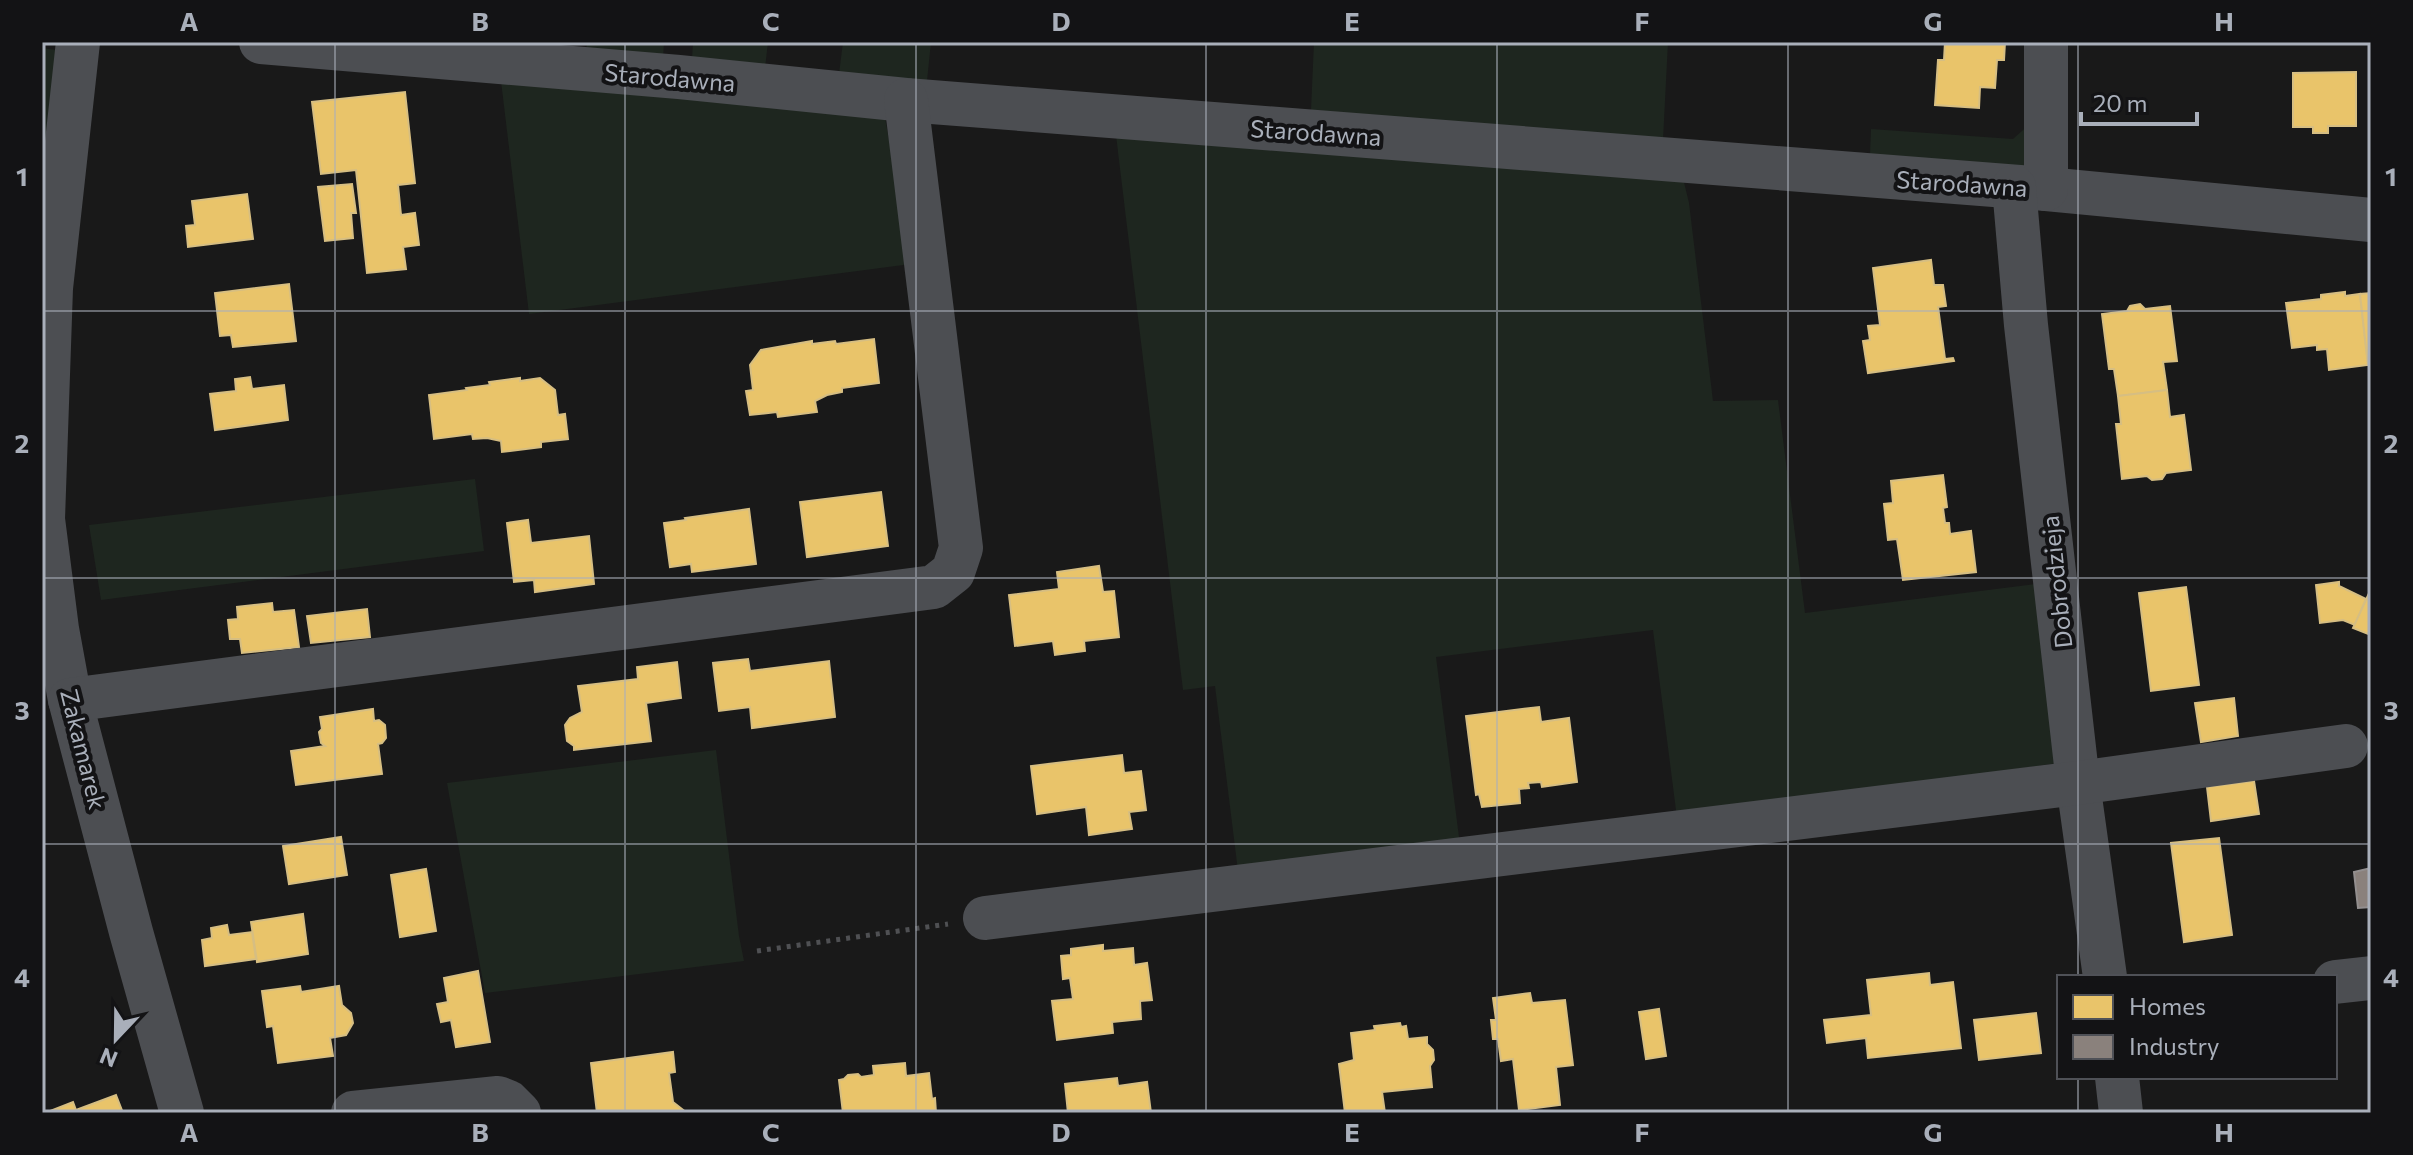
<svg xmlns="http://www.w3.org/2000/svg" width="2413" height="1155" viewBox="0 0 2413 1155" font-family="Commissioner,sans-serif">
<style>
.green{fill:#1e261f}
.homes{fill:#e9c46a;stroke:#d6be82;stroke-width:2}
.industry{fill:#8a817c;stroke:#938f8f;stroke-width:2}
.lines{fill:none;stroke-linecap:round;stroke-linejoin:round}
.path{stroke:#4f5053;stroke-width:5;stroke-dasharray:4 6;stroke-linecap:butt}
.minor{stroke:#4c4e52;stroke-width:44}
.grid{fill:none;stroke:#a9afba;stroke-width:2;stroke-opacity:0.55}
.labels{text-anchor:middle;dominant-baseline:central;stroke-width:8;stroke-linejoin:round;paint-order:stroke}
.street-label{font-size:24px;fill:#a9afba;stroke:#131315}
.neatline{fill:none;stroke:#a9afba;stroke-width:3}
.grid-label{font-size:26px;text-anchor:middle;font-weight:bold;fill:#a9afba}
</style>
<rect width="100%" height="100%" fill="#191919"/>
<!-- green -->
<g class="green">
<path d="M587,42H664L663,59L586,54Z"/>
<path d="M693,42H768L765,68L692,59Z"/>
<path d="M843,42H931L927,81L839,74Z"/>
<path d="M1314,42H1668L1663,140L1311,110Z"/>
<path d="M42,48L56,50L42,173Z"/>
<path d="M501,81L884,112L911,264L529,314Z"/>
<path d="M2031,123L2027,169L1870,155L1871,129L2013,139Z"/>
<path d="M1115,127L1682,174L1689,203L1713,401L1778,400L1805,613L2035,584L2065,762L1677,818L1653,630L1436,657L1460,845L1238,871L1215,686L1183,690Z"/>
<path d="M475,479L484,551L101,600L89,525Z"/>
<path d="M716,750L739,936L744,961L485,993L447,783Z"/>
</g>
<!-- homes -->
<g class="homes">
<path d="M1945,42H2005L2004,60H1997L1995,88L1980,87L1979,108L1935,105L1938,60H1944Z"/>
<path d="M2356,72V126H2328V133H2313V127H2293V73Z"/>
<path d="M405,92L415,183L398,185L401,215L415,213L419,245L403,247L406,269L367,273L356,170L321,174L312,102Z"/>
<path d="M352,184L356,213H351L353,238L325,241L318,187Z"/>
<path d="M247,194L253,239L188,247L186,226L195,225L192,201Z"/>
<path d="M1931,260L1934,285H1943L1946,306L1938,307L1945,359L1953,358L1954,361L1868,373L1863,341L1870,340L1868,326L1880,325L1873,268Z"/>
<path d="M289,284L296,341L233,347L231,335L220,336L215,293Z"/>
<path d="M2345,292V296L2360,294L2368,365L2329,370L2327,349L2317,350V345L2292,348L2286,303L2321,299V295Z"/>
<path d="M2371,293V365H2368L2360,294Z"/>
<path d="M2140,304L2145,309L2170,306L2177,361L2163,362L2167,390L2118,396L2114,369H2109L2102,314L2127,311L2130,306Z"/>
<path d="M874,339L879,383L842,388V392L827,395L815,401L817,412L778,417L777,412L750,415L746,391L753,390L750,365L761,350L812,341V344L835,341L836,344Z"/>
<path d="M250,377L252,389L284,385L288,420L215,430L210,394L236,391L235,379Z"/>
<path d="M520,378V381L540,378L555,390L558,415L565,414L568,439L541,442V447L502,452L501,441L487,438L473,439L472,434L434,439L429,395L467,390L466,388L490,385L489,382Z"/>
<path d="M2167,390L2170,417L2184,415L2191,470L2166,473L2162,479L2152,480L2147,476L2122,479L2116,424H2121L2118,396Z"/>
<path d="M1943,475L1947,507L1943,508L1945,523H1949L1950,534L1971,531L1976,572L1903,580L1897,539L1888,540L1884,504L1893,503L1891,481Z"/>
<path d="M881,492L888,546L807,557L800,502Z"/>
<path d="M749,509L756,564L692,572L691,564L670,567L664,523L686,520L685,518Z"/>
<path d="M528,520L531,543L589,536L594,584L535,592L534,580L514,582L507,523Z"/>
<path d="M1099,566L1103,592L1114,591L1119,637L1084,641L1085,651L1055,655L1053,641L1015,646L1009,595L1059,589L1057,572Z"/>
<path d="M2339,582V586L2366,599L2355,625L2343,620L2320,623L2316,585Z"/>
<path d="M2186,587L2199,685L2151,691L2139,593Z"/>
<path d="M2371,589V635L2353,628Z"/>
<path d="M272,603L273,612L294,610L299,647L242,653L240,639H230L228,620L238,619L237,607Z"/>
<path d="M367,609L370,637L311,643L307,616Z"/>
<path d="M748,659L750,671L829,661L835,717L752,728L750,707L719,711L713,663Z"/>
<path d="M677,662L681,698L646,703L651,741L574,750V746L567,741L565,725L570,718L582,712L578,686L638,679L637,667Z"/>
<path d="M2234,698L2238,736L2201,742L2195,703Z"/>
<path d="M1539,707L1541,722L1569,718L1577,782L1542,787L1541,782L1528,783L1529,788L1519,789L1520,803L1482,807L1479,794L1476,795L1466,716Z"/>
<path d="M373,709L374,721L379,720L385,725L386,738L382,743L378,744L382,774L296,785L291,751L325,746L321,743L319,732L322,729L320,717Z"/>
<path d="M1122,755L1124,773L1141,771L1146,810L1129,812L1132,829L1089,835L1086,807L1037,814L1031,766Z"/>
<path d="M2254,781L2259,814L2211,821L2207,787Z"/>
<path d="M341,837L347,875L289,884L283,846Z"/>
<path d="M2219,838L2232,935L2184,942L2171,843Z"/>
<path d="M426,869L436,931L400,937L391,875Z"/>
<path d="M303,914L308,954L257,962L251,922Z"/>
<path d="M227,925L229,935L252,932L256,959L205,966L202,940L212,938L211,928Z"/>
<path d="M1103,945V951L1133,948L1134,965L1147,963L1152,1000L1140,1001L1141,1019L1112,1022L1113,1033L1057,1040L1052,1001L1073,999L1070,978L1063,979L1061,956L1071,955V949Z"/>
<path d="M478,971L490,1042L456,1047L451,1020L441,1022L437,1004L448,1002L444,978Z"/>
<path d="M1929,973L1930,985L1953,982L1961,1048L1868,1058L1866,1038L1827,1043L1824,1020L1871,1015L1867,980Z"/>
<path d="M300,986L301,992L339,986L342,1005L351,1013L353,1023L346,1035L330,1038L333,1056L278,1063L273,1026L267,1027L262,991Z"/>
<path d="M1530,993L1532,1003L1565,1000L1573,1065L1556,1067L1560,1105L1519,1110L1513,1059L1501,1061L1498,1039H1493L1491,1020H1496L1493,998Z"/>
<path d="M1659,1009L1666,1056L1646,1059L1639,1012Z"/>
<path d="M2036,1013L2041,1053L1979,1060L1974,1020Z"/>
<path d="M1400,1023L1401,1027L1406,1026L1408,1039L1427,1037V1044L1433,1050L1434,1060L1430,1066L1432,1087L1382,1092L1385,1113H1345L1339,1064L1354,1060L1351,1033L1375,1030L1374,1026Z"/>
<path d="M673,1052L675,1072L669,1073L673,1102L687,1113H597L591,1063Z"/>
<path d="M905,1063L906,1076L929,1073L932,1099L935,1098L936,1113H843L839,1080L844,1079L848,1075L858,1074L861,1077L874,1075L873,1066Z"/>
<path d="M1117,1078L1118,1086L1147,1082L1151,1113H1068L1065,1084Z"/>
<path d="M116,1095L123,1113H51L50,1111L73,1102L76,1110Z"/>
</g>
<!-- industry -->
<path class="industry" d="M2371,868V907L2358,908L2354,872Z"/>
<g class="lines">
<!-- path -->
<path class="path" d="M757,951L948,924"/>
<!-- minor -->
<g class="minor">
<path d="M78,42L51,288L43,519L57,629L70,700L131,932L182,1113"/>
<path d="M261,42L679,77L906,100L2046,189L2371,220"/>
<path d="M2046,42V189"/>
<path d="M2014,187L2026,325L2078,783L2105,977"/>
<path d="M70,700L934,587L953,572L961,548L906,100"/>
<path d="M985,918L2078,783L2346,746"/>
<path d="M2335,982L2371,978"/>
<path d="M2117,1077L2121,1113"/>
<path d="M353,1113L498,1098L508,1102L519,1113"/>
</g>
</g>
<!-- grid -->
<path class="grid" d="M335,42V1113M625,42V1113M916,42V1113M1206,42V1113M1497,42V1113M1788,42V1113M2078,42V977M42,311H2371M42,578H2371M42,844H2371M2078,1077V1113"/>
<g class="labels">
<!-- street labels -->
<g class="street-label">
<text transform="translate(670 77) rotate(5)">Starodawna</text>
<text transform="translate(1316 132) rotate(4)">Starodawna</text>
<text transform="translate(1962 183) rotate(4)">Starodawna</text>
<text transform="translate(2056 582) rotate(-96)">Dobrodzieja</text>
<text transform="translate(84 749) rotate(76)">Zakamarek</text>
</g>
</g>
<!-- border -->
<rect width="2413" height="1155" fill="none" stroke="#131315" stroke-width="88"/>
<!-- legend -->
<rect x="2057" y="975" width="280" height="104" fill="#131315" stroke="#4f5157" stroke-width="2"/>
<rect x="2073" y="995" width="40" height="24" fill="#e9c46a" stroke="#4f5157" stroke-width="2"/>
<text x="2129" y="1015" font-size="24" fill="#a9afba">Homes</text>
<rect x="2073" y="1035" width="40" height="24" fill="#8a817c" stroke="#4f5157" stroke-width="2"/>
<text x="2129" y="1055" font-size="24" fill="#a9afba">Industry</text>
<!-- north arrow -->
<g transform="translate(116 1039) rotate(202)" stroke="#131315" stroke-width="6" paint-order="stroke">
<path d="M0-6L14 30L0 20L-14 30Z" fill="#a9afba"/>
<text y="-12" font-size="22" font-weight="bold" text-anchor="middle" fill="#a9afba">N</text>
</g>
<!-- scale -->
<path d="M2081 112v12h116v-12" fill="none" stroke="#a9afba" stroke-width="4"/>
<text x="2093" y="112" font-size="24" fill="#a9afba" stroke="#131315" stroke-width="6" paint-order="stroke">20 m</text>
<rect x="44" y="44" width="2325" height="1067" class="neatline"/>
<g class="grid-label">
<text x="189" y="31">A</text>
<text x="480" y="31">B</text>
<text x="771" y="31">C</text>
<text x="1061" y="31">D</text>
<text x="1352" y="31">E</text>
<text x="1642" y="31">F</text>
<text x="1933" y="31">G</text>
<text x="2224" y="31">H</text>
<text x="22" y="186">1</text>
<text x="2391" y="186">1</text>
<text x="22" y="453">2</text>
<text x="2391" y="453">2</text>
<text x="22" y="720">3</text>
<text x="2391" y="720">3</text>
<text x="22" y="987">4</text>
<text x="2391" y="987">4</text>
<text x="189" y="1142">A</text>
<text x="480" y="1142">B</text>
<text x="771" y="1142">C</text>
<text x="1061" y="1142">D</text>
<text x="1352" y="1142">E</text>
<text x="1642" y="1142">F</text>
<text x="1933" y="1142">G</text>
<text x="2224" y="1142">H</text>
</g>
</svg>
